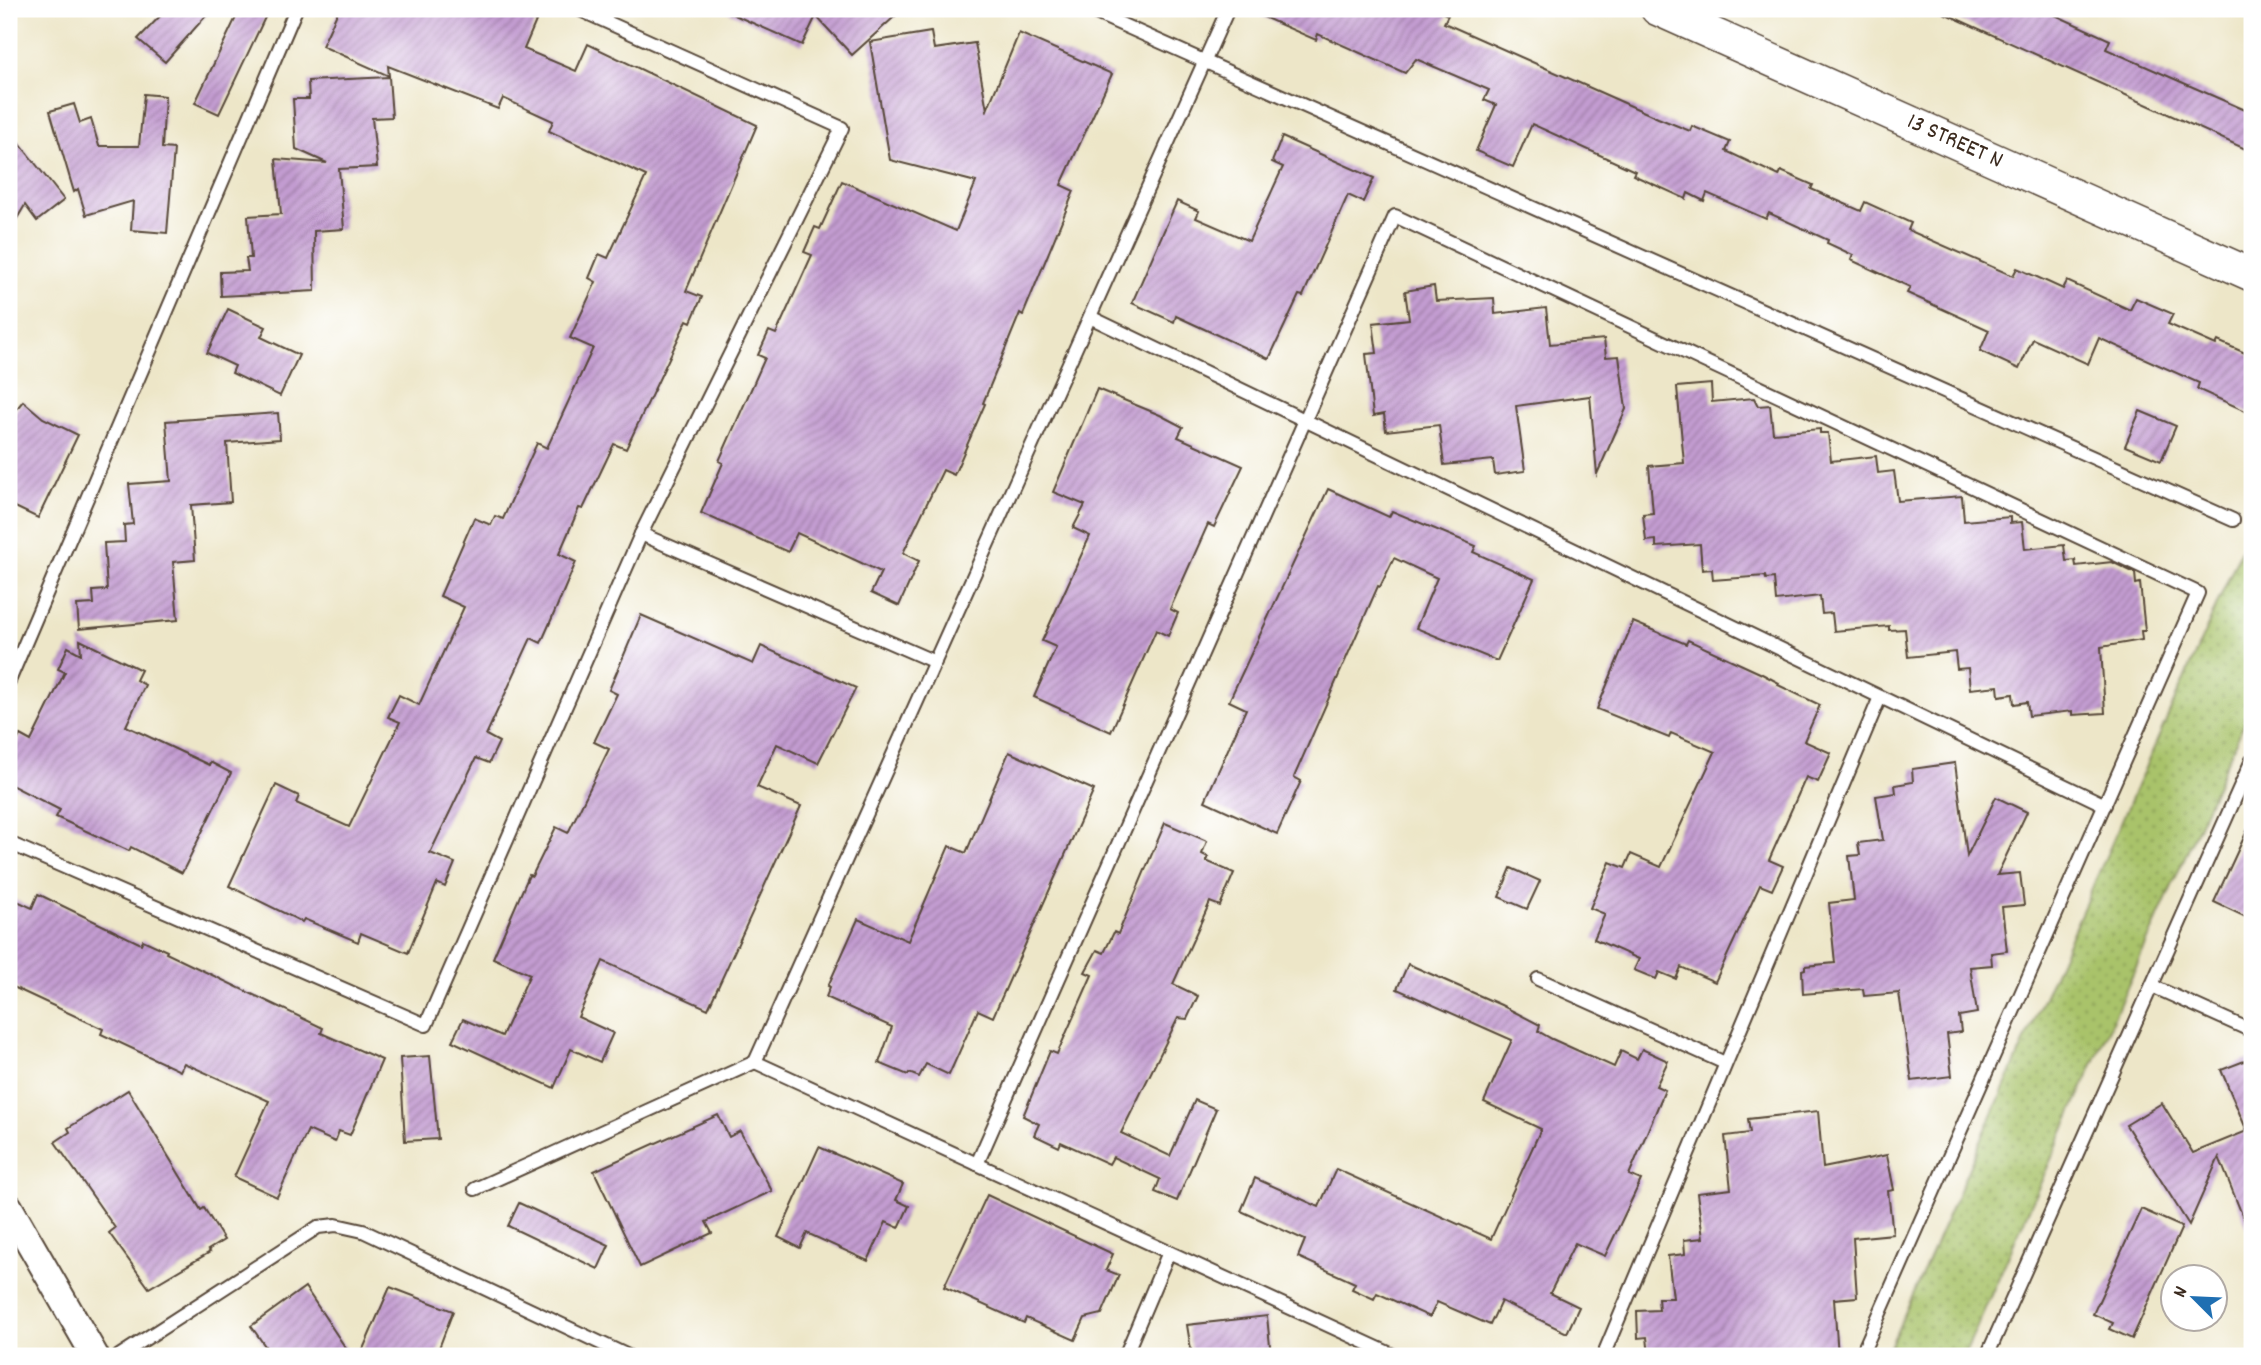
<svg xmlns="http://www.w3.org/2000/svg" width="2261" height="1365" viewBox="0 0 2261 1365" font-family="Dekko,sans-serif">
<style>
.park{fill:url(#park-dots);stroke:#727644;stroke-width:2}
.building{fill:url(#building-hatch)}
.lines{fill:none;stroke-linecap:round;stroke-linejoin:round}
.service-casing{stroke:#564638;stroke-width:16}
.minor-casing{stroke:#564638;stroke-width:30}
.tertiary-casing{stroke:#564638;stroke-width:35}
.service{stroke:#fff;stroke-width:12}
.minor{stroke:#fff;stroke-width:26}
.tertiary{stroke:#fff;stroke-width:32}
.labels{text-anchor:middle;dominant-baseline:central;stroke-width:5;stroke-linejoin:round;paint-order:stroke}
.street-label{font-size:24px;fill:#3b2a1e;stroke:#fff}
</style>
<defs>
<pattern id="park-dots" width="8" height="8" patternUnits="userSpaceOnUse" patternTransform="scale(1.75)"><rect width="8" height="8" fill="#a9c36a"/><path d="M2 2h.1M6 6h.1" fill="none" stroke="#8b9f57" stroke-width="1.8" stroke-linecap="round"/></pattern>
<pattern id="building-hatch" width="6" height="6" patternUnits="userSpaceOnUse" patternTransform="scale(1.75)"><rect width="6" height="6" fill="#c39cd1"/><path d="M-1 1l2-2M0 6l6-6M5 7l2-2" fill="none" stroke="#a07fa9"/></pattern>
</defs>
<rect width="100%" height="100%" fill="#fff"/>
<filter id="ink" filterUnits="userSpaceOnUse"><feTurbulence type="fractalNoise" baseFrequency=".0143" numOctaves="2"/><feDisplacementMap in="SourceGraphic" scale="14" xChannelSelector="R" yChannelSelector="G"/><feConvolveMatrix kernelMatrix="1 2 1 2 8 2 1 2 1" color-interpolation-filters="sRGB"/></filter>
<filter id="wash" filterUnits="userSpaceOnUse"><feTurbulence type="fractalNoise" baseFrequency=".00686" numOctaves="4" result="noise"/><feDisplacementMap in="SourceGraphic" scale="28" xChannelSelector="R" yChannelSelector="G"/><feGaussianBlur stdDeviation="1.57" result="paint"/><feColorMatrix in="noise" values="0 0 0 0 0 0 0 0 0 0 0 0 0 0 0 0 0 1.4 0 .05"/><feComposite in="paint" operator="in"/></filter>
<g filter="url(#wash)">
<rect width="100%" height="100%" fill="#ede6c8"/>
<!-- park -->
<path class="park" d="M2252,525V705L1964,1356H1886Z"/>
<g id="blocks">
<!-- building -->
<g class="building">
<path d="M167,9H212L165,62L138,39Z"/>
<path d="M240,9H269L219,114L195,103Z"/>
<path d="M339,9H507L536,21L524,49L576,71L588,44L757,125L686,291L702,297L691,322L687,320L626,449L614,444L583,509L579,508L559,554L576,562L552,618L541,643L531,638L486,735L499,742L489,763L476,758L430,853L455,863L445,887L437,883L408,953L361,933L358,942L304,919L302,922L229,886L276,785L299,796L296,803L349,827L400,722L388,717L399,695L419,705L464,607L440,596L474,518L491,525L495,516L503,519L537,443L547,448L593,348L570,338L596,282L589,278L599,254L608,258L646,176L549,131L553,121L503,98L498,109L388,66L389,76L322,46Z"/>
<path d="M721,9H903L852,55L816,16L802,45Z"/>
<path d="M1245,9H1434L1448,15L1444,23L1658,118L1690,131L1692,126L1730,142L1726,151L1779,176L1781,171L1813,185L1811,189L1861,211L1865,202L1911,223L1908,230L2013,276L2017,268L2063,289L2067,281L2130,310L2136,298L2173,314L2168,324L2216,345L2218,341L2252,356V414L2197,389L2199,383L2099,338L2088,364L2033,339L2019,369L1980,351L1989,330L1907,293L1910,287L1851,260L1853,255L1827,243L1828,240L1769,213L1766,219L1707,193L1704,201L1688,193L1686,199L1633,175L1635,171L1532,124L1513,167L1476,151L1496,105L1484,100L1489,90L1416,59L1405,73L1318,34L1316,40Z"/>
<path d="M1935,9H2042L2110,40L2106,49L2252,113V152Z"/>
<path d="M931,32L934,49L975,43L987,110L1019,33L1112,74L1061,185L1074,191L1023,315L1020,313L983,403L985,404L954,475L943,470L903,553L919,561L899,606L871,593L881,572L797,533L788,552L701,513L723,463L719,461L765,358L758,355L769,331L776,334L812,255L804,252L815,227L820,229L842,181L956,231L976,182L890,160L870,42Z"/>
<path d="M389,77L392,117L372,118L377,167L339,169L344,229L314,231L315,291L221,296L220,272L248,271L246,258H251L248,216L281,214L276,159L327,163L296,149L293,99H309L308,81Z"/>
<path d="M144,94L165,96L162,148L174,149L167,233L131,230L133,201L86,215L78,189L74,192L50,111L74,104L80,123L91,119L99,146H139Z"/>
<path d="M9,130L64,200L37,221L25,205L9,232Z"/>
<path d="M1282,137L1374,178L1363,202L1348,195L1303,296L1299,295L1269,359L1176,316L1174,322L1132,303L1177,201L1199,211L1196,218L1249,241L1283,167L1272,162Z"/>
<path d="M1434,286L1436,301L1494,298L1495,314L1546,308L1550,344L1604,339L1606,357L1619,356L1626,409L1597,474L1590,396L1516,406L1525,471L1495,475L1493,460L1444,465L1439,425L1386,431L1384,414L1373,416L1366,354L1377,353L1373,323L1409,319L1405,291Z"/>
<path d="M228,309L266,327L261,337L299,355L280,396L232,373L235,366L207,353Z"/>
<path d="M1711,384L1712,402L1754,398L1758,406L1770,405L1773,433L1820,429V433H1828L1831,461L1876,456L1878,473L1894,471L1898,501L1962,496L1964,521L2010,517V523L2022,522L2025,549L2064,545L2066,561L2075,560L2076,566L2112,562L2135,573L2136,584L2140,583L2145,631H2141L2142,640L2101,647L2105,713L2072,715V711L2029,716L2027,702L2014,704L2013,694L1999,696L1998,686L1970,689L1968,668L1957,669L1955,652L1908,657L1905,629L1889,630V626L1834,631L1832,613L1822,614L1820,596L1776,601L1774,578L1766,579L1765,576L1713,580L1712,569L1702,570L1700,544L1656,547V540L1646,541L1643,514L1653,513L1649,466L1684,463L1677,387Z"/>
<path d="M1097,389L1160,415L1183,427L1178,437L1243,466L1214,527L1208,524L1170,609L1178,613L1168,636L1156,630L1111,732L1034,697L1056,647L1042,641L1090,536L1073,528L1085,505L1053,492Z"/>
<path d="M23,401L43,418L78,435L38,518L9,504V418Z"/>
<path d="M2140,411L2176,426L2161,461L2125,446Z"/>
<path d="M278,413L280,439L227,443L231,502L191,505L195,560L173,562L178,620L79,629L77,605L94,604L93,591L107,590L104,543L125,542L124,525L133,524L129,484L171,481L166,421Z"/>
<path d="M1328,489L1389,517L1392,511L1476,546L1473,552L1534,579L1497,661L1416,628L1437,578L1394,558L1380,587L1378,586L1294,777L1301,781L1277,834L1205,801L1246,709L1229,701Z"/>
<path d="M641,615L753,664L761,646L856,688L818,763L777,744L757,787L801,806L708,1009L603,961L578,1017L613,1033L600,1062L571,1049L554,1088L452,1041L463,1019L502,1036L530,974L493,958L529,875L532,876L556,827L568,833L609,749L594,742L617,694L609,690Z"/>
<path d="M1633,622L1686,644L1688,640L1762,674L1779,683L1778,685L1820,705L1804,741L1831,753L1818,782L1806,777L1769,860L1783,866L1772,890L1760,885L1715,982L1681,967L1676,979L1659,972L1656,979L1634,970L1639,959L1594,939L1605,914L1590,908L1610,862L1625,868L1631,854L1661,867L1715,752L1671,733L1669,738L1597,709Z"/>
<path d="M80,640L141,670L136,680L145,685L126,726L209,765L210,762L231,773L182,873L131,847L129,851L56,817L60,810L9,784V758L20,735L31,741L65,672L58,669L68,647L81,654Z"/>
<path d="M1009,752L1094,790L993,1017L978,1010L949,1075L926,1064L919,1077L909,1073L908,1075L879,1063L892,1027L826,997L830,987L828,986L858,919L908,941L949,846L966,853Z"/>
<path d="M1955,763L1967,856L1996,797L2027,812L1997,875L2020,873L2024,905L2002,907L2007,951L1991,953L1992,965L1970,967L1977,1013L1959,1016L1961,1032L1947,1034L1952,1076L1912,1081L1899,993L1864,996L1863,989L1803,994L1802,970L1805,969V966L1835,963L1829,903L1854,900L1849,856L1860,855L1858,843L1883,840L1876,796L1896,793L1895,785L1913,782L1912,769Z"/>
<path d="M2252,820V920L2214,902Z"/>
<path d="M1165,823L1207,841L1202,854L1208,857L1206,861L1234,873L1220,906L1210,902L1173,984L1198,996L1187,1019L1178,1018L1121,1133L1170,1156L1195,1100L1216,1109L1177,1201L1155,1192L1160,1179L1113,1157L1109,1164L1061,1142L1059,1147L1034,1135L1039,1124L1023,1116L1050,1051L1057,1054L1092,975L1085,972L1097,950L1104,953L1114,932L1118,934Z"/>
<path d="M1511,868L1540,881L1527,909L1499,897Z"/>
<path d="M38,894L141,944L143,940L167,951L166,953L323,1028L321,1033L382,1060L350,1135L339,1131L335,1142L308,1130L277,1197L234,1177L269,1101L184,1063L180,1071L101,1034L103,1029L9,985V897L32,908Z"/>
<path d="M1408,964L1501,1005L1540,1025L1538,1031L1552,1039L1614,1067L1621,1051L1637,1059L1642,1049L1668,1061L1656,1086L1665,1090L1629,1175L1641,1180L1605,1256L1575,1243L1550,1293L1579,1307L1567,1333L1501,1301L1490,1325L1437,1302L1430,1317L1377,1293L1374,1299L1352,1289L1355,1283L1298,1257L1305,1240L1241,1211L1255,1178L1319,1207L1336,1169L1491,1239L1541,1129L1484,1102L1512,1040L1397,989Z"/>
<path d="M430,1056L438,1139L405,1141L400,1058Z"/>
<path d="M2252,1058V1237H2251L2219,1157L2189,1225L2126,1125L2162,1103L2193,1153L2247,1131L2221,1070Z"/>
<path d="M128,1090L201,1210L204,1208L224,1240L208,1250L210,1252L149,1288L109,1233L115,1228L55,1142L70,1132L68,1128Z"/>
<path d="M1818,1111L1823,1168L1887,1155L1894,1190L1888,1191L1893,1234L1853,1238L1857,1297L1834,1299L1838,1356H1649L1647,1337L1638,1338L1637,1311L1659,1310L1658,1298H1673L1668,1256L1685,1254L1684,1240L1703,1238L1697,1193L1731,1189L1725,1136L1750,1133L1748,1119Z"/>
<path d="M718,1115L729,1137L740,1131L772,1191L706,1222L712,1233L640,1267L594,1171Z"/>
<path d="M819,1147L903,1184L896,1200L909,1206L899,1228L886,1222L868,1261L807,1233L800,1248L778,1237Z"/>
<path d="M987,1195L1113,1254L1106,1270L1119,1275L1102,1314L1085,1318L1075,1340L1026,1318L1024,1323L944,1287Z"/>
<path d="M519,1203L609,1245L598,1269L508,1226Z"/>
<path d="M2141,1209L2182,1227L2132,1339L2110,1329L2113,1323L2093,1314Z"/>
<path d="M305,1287L351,1356H272L251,1326Z"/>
<path d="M390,1287L453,1311L436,1356H360Z"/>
<path d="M1267,1316L1271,1356H1192L1187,1325Z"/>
</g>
</g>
</g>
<g filter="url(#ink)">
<use href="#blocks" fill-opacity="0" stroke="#564638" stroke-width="2"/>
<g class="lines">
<defs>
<g id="service">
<path d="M1087,9L2233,520"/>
<path d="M1706,30L1716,9"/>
<path d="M1090,317L2105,805"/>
<path d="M641,534L935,662"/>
<path d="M9,681L296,9"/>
<path d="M9,843L426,1025L641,534L842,128L578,9"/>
<path d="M1538,979L1725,1063"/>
<path d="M2152,986L2252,1031"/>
<path d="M755,1062L1395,1356"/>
<path d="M977,1164L1395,216L2198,593L1861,1356"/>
<path d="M475,1189L755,1062L1228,9"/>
<path d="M119,1356L318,1227L336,1225L363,1231L628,1356"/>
<path d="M1125,1356L1169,1252"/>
<path d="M1603,1356L1880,697"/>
<path d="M1987,1356L2252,760"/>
</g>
<path id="minor" d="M9,1207L95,1356"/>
<g id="tertiary">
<path id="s1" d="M1657,9L2252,275"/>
</g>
</defs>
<!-- service casing -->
<use href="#service" class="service-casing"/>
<!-- minor casing -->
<use href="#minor" class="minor-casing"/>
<!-- tertiary casing -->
<use href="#tertiary" class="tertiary-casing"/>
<!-- service -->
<use href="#service" class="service"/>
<!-- minor -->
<use href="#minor" class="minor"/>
<!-- tertiary -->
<use href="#tertiary" class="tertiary"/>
</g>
</g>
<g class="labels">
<!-- street labels -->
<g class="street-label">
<text stroke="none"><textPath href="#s1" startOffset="326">13 STREET N</textPath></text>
</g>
</g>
<!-- margin -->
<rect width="2261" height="1365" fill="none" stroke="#fff" stroke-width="35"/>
<!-- north arrow -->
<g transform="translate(2194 1298) rotate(294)"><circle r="33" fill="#ffffff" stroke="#b1aaa5" stroke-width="2"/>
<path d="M0-5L12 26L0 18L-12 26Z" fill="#1f6fb2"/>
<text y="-10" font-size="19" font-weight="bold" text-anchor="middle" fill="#3b2a1e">N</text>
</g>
</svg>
